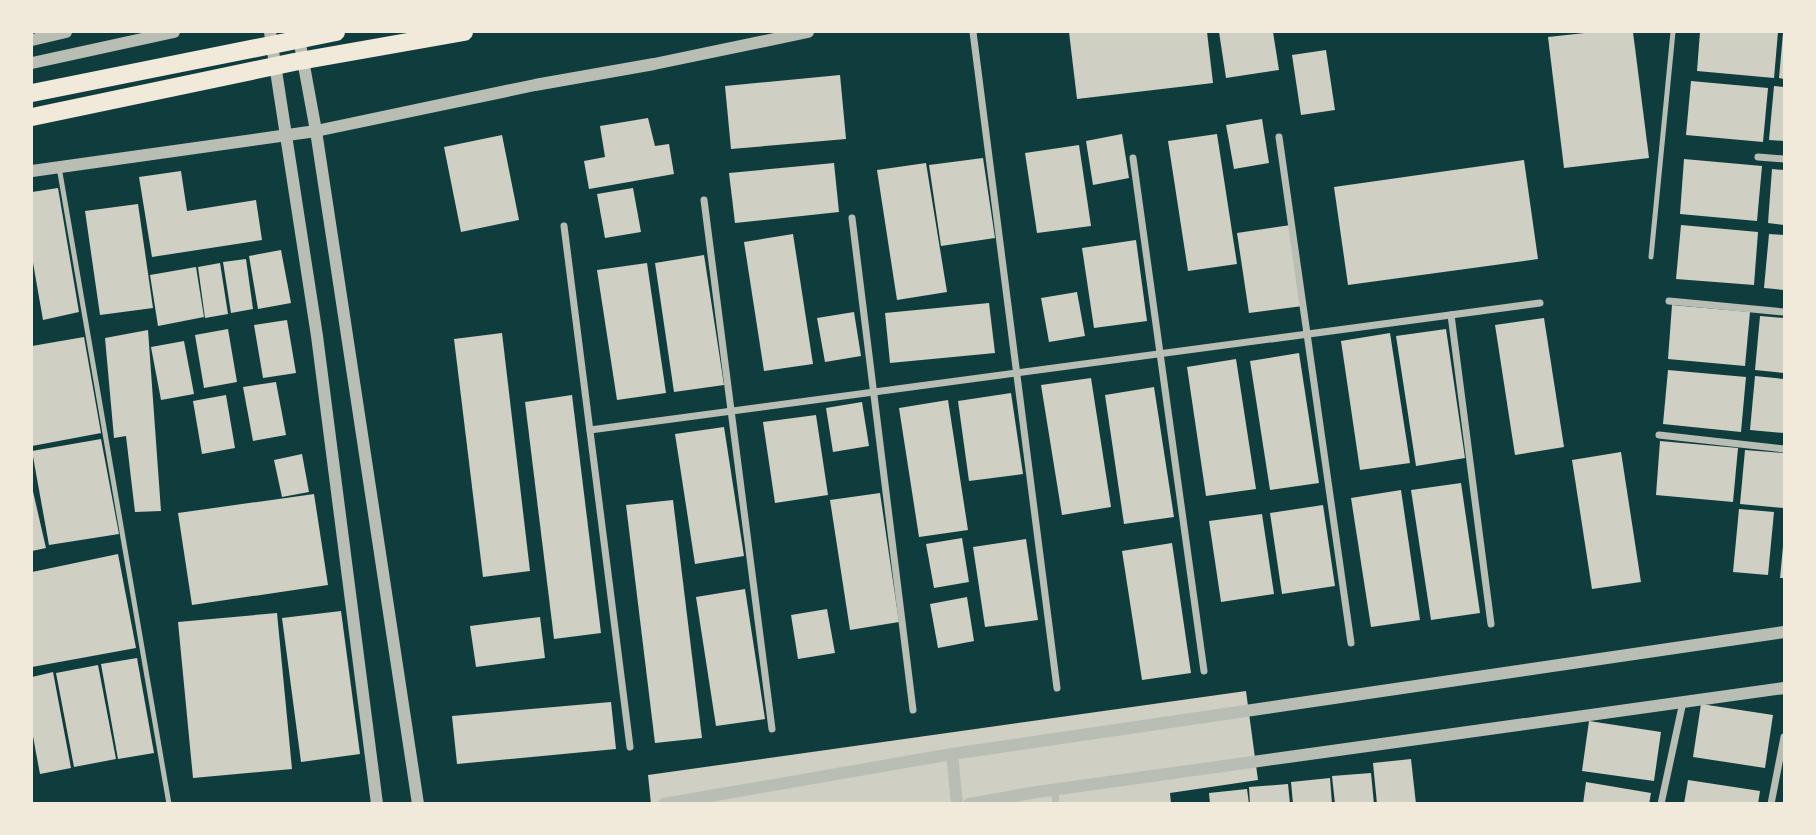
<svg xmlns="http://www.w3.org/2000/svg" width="1816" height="835" viewBox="0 0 1816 835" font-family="'Open Sans',sans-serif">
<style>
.building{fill:#cfcfc3}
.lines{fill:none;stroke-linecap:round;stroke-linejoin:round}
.service{stroke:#b8beb3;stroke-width:5}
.minor{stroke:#b8beb3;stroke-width:7}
.tertiary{stroke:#b8beb3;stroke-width:12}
.primary{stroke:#f1e9da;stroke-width:18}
</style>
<rect width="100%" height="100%" fill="#0f3d3e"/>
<!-- building -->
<g class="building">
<path d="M1069,32H1207L1213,83L1077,99Z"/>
<path d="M1219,32H1273L1279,70L1226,78Z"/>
<path d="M1594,32H1633L1649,158L1564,168L1548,37Z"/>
<path d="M1700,32H1778L1774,78L1697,71Z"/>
<path d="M1783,33H1784V79L1779,78Z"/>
<path d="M1326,50L1335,110L1301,115L1292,55Z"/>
<path d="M840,75L846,139L731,149L725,86Z"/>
<path d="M1691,81L1768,88L1763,142L1686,135Z"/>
<path d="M1774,86L1784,87V141L1769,140Z"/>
<path d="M648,118L655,146L669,144L674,174L589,189L584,161L605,157L600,126Z"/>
<path d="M1262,119L1269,163L1234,169L1226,125Z"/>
<path d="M1122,134L1129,178L1093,185L1086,141Z"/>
<path d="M1217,134L1237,264L1188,271L1168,141Z"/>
<path d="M502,135L519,220L461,232L444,147Z"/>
<path d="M1079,145L1091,226L1037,233L1025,153Z"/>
<path d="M983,158L995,238L941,246L929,165Z"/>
<path d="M1684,159L1762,166L1757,221L1680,214Z"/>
<path d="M1524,160L1538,259L1348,285L1334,187Z"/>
<path d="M834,163L839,212L735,223L729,173Z"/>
<path d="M926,163L947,292L897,300L877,170Z"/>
<path d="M1772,169L1784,170V225L1768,223Z"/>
<path d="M181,171L187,211L256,200L262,240L152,257L139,177Z"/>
<path d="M58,188L79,312L43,320L32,257V192Z"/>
<path d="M633,188L641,232L605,238L597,194Z"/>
<path d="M138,204L153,308L100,315L85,211Z"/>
<path d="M1291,225L1303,306L1249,313L1237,233Z"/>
<path d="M1681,225L1758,232L1754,285L1676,279Z"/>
<path d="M793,234L813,364L764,371L744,242Z"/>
<path d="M1769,234L1784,235V290L1764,288Z"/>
<path d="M1136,240L1147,321L1094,328L1082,248Z"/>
<path d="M281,250L291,303L258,309L249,256Z"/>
<path d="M704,255L724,385L674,392L655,263Z"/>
<path d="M246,259L253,309L231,313L223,262Z"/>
<path d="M220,263L228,314L205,318L198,267Z"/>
<path d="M647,263L666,393L617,400L597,270Z"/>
<path d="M196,267L204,317L158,326L150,275Z"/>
<path d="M1077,292L1085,336L1049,342L1041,298Z"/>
<path d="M989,303L995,353L890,363L885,313Z"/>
<path d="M1672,305L1750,312L1745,366L1668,359Z"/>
<path d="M854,312L861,356L825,362L817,318Z"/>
<path d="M1760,316L1784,318V373L1755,370Z"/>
<path d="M1544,318L1564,447L1515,455L1495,325Z"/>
<path d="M287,320L296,373L263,378L254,325Z"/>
<path d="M228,329L237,382L204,388L195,335Z"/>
<path d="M1446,329L1465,458L1416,466L1396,336Z"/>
<path d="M148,330L161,511L135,512L126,436L114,438L105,338Z"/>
<path d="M502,333L530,571L483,577L454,339Z"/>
<path d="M1390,333L1410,463L1360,470L1341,341Z"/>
<path d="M84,337L101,433L32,446V346Z"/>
<path d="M184,341L194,394L161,400L151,347Z"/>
<path d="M1299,353L1319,483L1270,490L1250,361Z"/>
<path d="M1236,359L1256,489L1206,496L1187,367Z"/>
<path d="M1668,370L1746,377L1741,432L1663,424Z"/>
<path d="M1755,376L1784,379V433L1750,430Z"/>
<path d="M1091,378L1111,507L1062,515L1041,385Z"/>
<path d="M276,382L286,435L253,441L243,387Z"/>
<path d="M1154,387L1174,517L1124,524L1105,395Z"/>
<path d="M1011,393L1023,474L969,481L958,401Z"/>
<path d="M226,395L235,448L202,454L193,401Z"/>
<path d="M572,395L601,633L554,639L525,402Z"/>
<path d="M948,400L968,530L919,537L899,408Z"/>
<path d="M862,402L869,446L833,452L826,408Z"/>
<path d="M816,415L828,495L775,503L763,422Z"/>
<path d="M724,427L744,556L695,564L675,434Z"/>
<path d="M101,439L119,534L49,545L32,451Z"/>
<path d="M1660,441L1738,448L1733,502L1656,495Z"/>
<path d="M1745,450L1784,453V508L1740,504Z"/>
<path d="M1621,452L1641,582L1592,589L1572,460Z"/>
<path d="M302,454L309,492L282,497L274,460Z"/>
<path d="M1461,483L1480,613L1431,620L1411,490Z"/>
<path d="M32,487L46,548L32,551Z"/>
<path d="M1401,490L1420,620L1371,627L1351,498Z"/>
<path d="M880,493L899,622L850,630L830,500Z"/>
<path d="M314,494L328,585L192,605L178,513Z"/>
<path d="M673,500L702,738L655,743L626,505Z"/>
<path d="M1323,505L1335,586L1282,594L1270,513Z"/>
<path d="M1739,509L1774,512L1768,575L1733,572Z"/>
<path d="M1262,514L1274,594L1221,602L1209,521Z"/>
<path d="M962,538L969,582L934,588L926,544Z"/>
<path d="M1026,539L1038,620L985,627L973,547Z"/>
<path d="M1172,543L1191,673L1142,680L1122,551Z"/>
<path d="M1783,546H1784V578H1780Z"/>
<path d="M118,554L136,648L32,667V572Z"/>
<path d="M745,589L765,719L716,726L696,597Z"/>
<path d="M967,597L974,641L938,648L930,604Z"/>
<path d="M827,609L835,653L798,659L791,615Z"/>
<path d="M341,611L360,754L301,762L282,618Z"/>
<path d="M277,613L292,769L193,778L178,622Z"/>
<path d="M540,617L545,658L476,667L470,626Z"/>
<path d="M137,658L154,753L118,759L101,664Z"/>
<path d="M98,665L116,759L74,767L56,673Z"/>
<path d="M53,672L71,768L40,774L32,731V677Z"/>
<path d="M1246,691L1258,780L1170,793L1171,804H651L648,775Z"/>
<path d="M611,702L616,749L457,764L452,716Z"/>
<path d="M1701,704L1773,715L1765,768L1693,757Z"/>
<path d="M1589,721L1661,732L1654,781L1582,771Z"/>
<path d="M1411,759L1416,804H1377L1373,763Z"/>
<path d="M1371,773L1374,804H1335L1332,776Z"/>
<path d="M1330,778L1332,804H1293L1291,782Z"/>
<path d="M1688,780L1760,791L1758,804H1684Z"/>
<path d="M1586,782L1651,793L1649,804H1583Z"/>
<path d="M1288,784L1290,804H1250L1249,787Z"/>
<path d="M1247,789L1249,804H1210L1209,793Z"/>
</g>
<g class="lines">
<!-- service -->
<g class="service">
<path d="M59,167L169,804"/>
<path d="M1651,257L1673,32"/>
</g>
<!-- minor -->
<g class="minor">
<path d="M973,32L1057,688"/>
<path d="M1279,137L1351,643"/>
<path d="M1758,157L1784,159"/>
<path d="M1133,158L1204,671"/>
<path d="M704,200L772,729"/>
<path d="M852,218L913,710"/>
<path d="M564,226L630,747"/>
<path d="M1669,301L1784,312"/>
<path d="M1451,315L1491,624"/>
<path d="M590,430L1540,303"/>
<path d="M1659,435L1784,449"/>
<path d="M1055,791L1056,804"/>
<path d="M1661,804L1683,702"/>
<path d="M1771,804L1784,737"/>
</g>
<!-- tertiary -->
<g class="tertiary">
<path d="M270,32L317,336L377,804"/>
<path d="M298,33L316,131L418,804"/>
<path d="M32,40L66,32"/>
<path d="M32,63L174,32"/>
<path d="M32,171L316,131L535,85L654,64L808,32"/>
<path d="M952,754L957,804"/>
<path d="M664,804L952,754L1784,632"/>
<path d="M969,804L1037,792L1784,688"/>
</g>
<!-- primary -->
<g class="primary">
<path d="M32,93L336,32"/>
<path d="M32,117L294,62L464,32"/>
</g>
</g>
<!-- border -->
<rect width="1816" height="835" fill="none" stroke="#f1e9da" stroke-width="66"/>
</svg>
